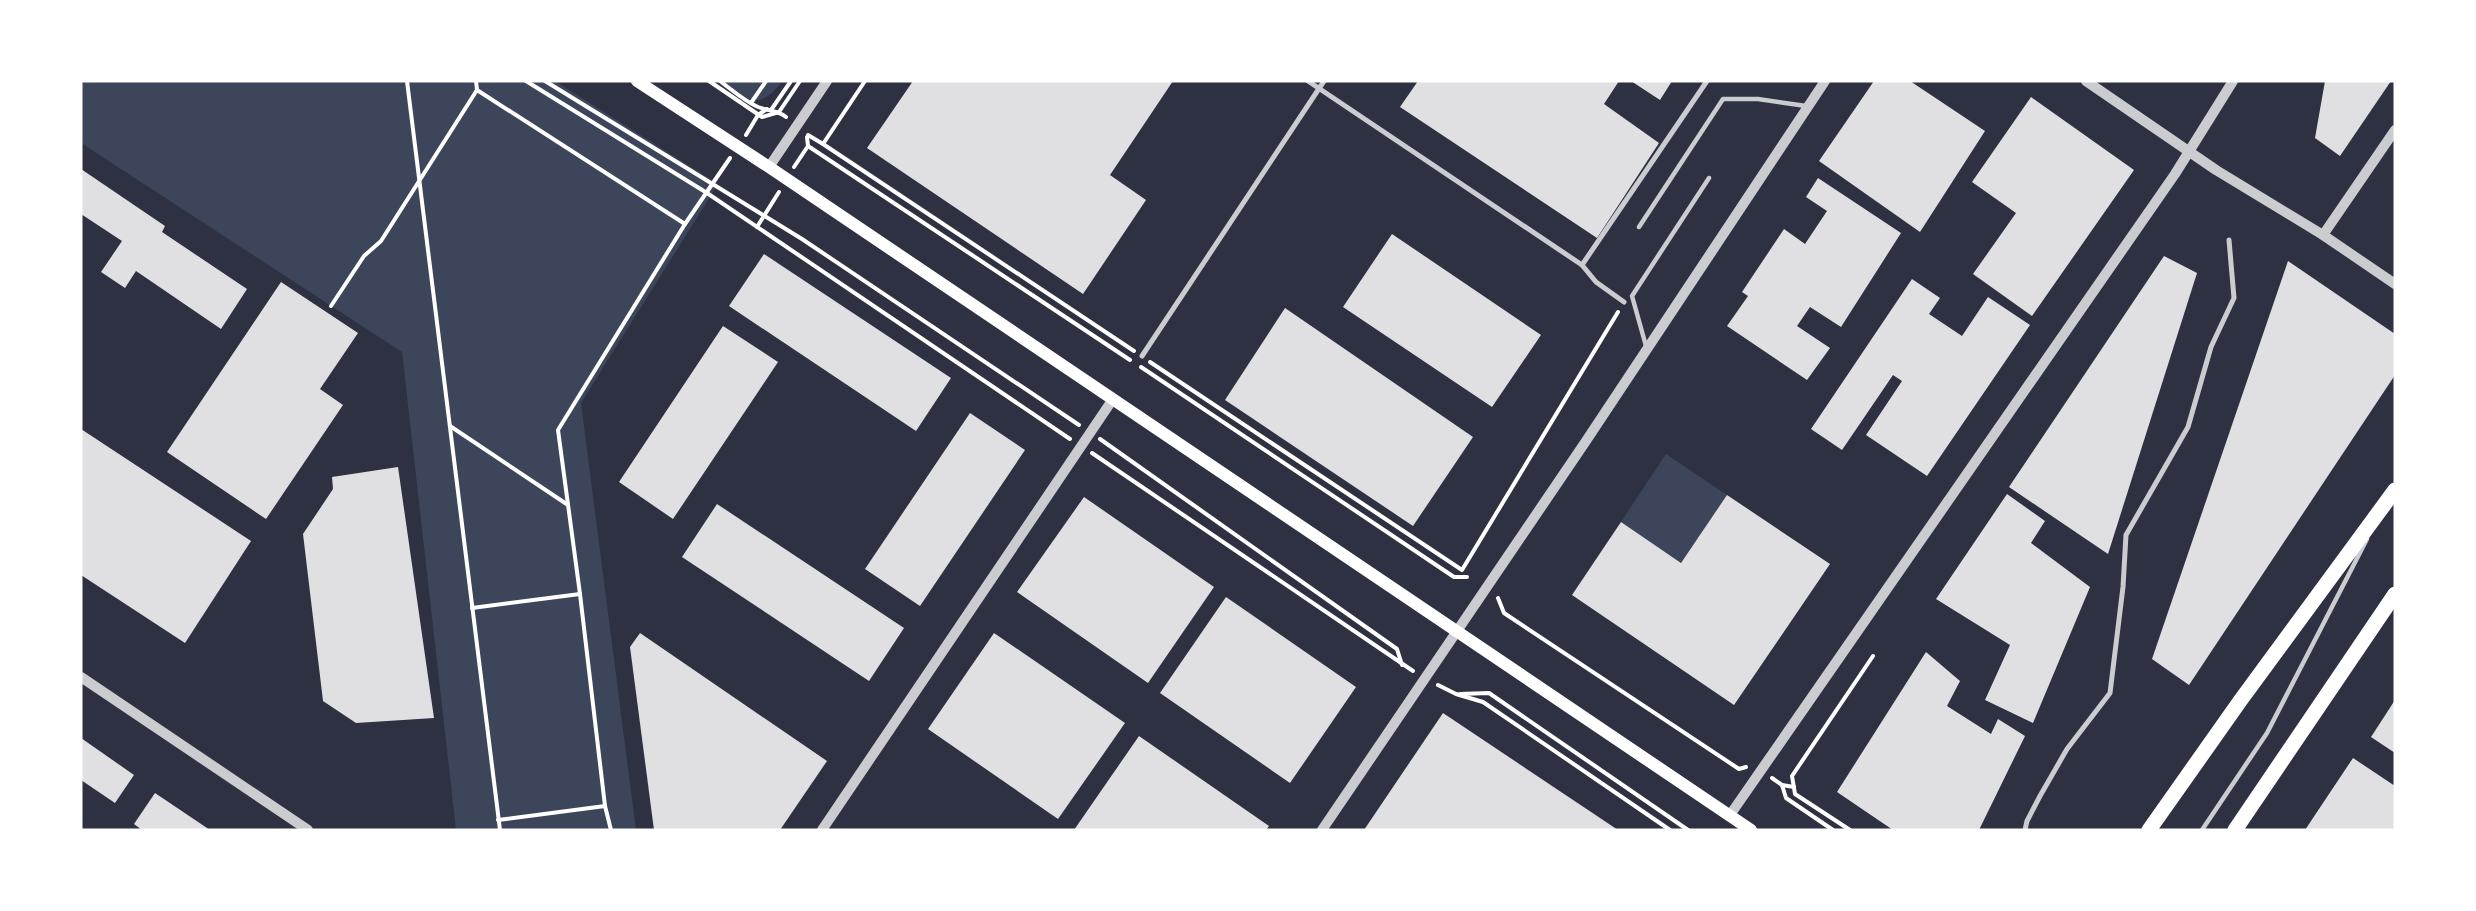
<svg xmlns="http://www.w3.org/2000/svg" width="2476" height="911" viewBox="0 0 2476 911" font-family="'Noto Serif',serif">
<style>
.green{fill:#3c4559}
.building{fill:#e0e0e3}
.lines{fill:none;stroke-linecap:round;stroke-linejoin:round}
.path{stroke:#fff;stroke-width:4}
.service{stroke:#caccd0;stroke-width:4.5}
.pedestrian{stroke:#caccd0;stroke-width:5}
.tertiary{stroke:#caccd0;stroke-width:10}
.secondary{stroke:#fff;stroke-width:12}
.primary{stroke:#fff;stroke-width:15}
</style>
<rect width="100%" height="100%" fill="#2d3142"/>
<!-- green -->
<g class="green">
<path d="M81,81H555L718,184L581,403L636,830H456L402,352L81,143Z"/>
<path d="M717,81H782C760,113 743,99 717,81Z"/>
<path d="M1666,454L1727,495L1681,563L1621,522Z"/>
</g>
<!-- building -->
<g class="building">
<path d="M913,81H1173L1110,175L1146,200L1083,294L867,148Z"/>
<path d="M1418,81H1619L1604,104L1659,143L1597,238L1400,107Z"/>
<path d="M1631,81H1672L1660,100Z"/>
<path d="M1874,81H1910L1985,131L1920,232L1819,161Z"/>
<path d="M2325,81H2391L2340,156L2315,138Z"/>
<path d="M2031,97L2134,170L2032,316L1973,274L2016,213L1972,182Z"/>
<path d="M81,169L165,226L162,232L247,289L221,329L136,271L125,288L101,272L122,241L81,214Z"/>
<path d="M1818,178L1901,233L1841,327L1810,307L1797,326L1830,348L1807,380L1727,326L1748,296L1742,292L1784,229L1805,244L1827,211L1806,197Z"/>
<path d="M1392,234L1541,335L1492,407L1343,307Z"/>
<path d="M764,254L951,378L916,431L729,306Z"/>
<path d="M2164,256L2197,273L2108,554L2009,487Z"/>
<path d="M2288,261L2395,334V375L2189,685L2152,659Z"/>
<path d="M1912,279L1940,298L1929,314L1962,336L1988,297L2030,325L1927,476L1866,435L1902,381L1893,375L1842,450L1811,429Z"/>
<path d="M281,282L358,333L320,389L343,405L266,519L167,452Z"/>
<path d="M1285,308L1473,437L1413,526L1225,400Z"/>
<path d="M723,326L778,362L673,519L619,482Z"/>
<path d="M970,413L1025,450L920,606L865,569Z"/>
<path d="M81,429L251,541L185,643L81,575Z"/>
<path d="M398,467L434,718L356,723L323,701L303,534L333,489L332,477Z"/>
<path d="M2007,494L2045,521L2031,543L2090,587L2033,723L1985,700L2010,645L1936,599Z"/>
<path d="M1727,495L1830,564L1734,705L1572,595L1621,522L1681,563Z"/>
<path d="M1084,497L1214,587L1148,683L1017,592Z"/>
<path d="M717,504L904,628L869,681L682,557Z"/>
<path d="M1226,597L1356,687L1290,783L1160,693Z"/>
<path d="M640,633L827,761L780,830H654L630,647Z"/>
<path d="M994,633L1125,723L1058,819L928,729Z"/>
<path d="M1926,652L1960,681L1947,706L1991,734L1998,719L2025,736L1979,830H1893L1837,792Z"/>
<path d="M2395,700V753L2371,737Z"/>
<path d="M1443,713L1618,830H1364Z"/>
<path d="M1139,736L1269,826L1266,830H1074Z"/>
<path d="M81,738L134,775L115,803L81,780Z"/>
<path d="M2353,758L2395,786V830H2305Z"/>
<path d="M155,793L210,830H142L134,824Z"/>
</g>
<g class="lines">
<!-- path -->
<g class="path">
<path d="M407,81L500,830"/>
<path d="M476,81L477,90L685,224"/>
<path d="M526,81L707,193L1070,439"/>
<path d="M545,81L802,239L1079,425"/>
<path d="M709,81L762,117L779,112L800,81"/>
<path d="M720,81C732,90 744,101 758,107C768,111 777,110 786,117"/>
<path d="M865,81L823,144L1134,351"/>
<path d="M751,103L766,81"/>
<path d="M771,110L791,81"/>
<path d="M746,135L758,115L767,109"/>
<path d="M808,135L823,144"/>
<path d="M808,146L1130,360"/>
<path d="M794,167L808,146L807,137"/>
<path d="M757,227L779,192"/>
<path d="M331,306L364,256L381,241L477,90"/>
<path d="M1150,362L1462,570L1618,312"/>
<path d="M1141,367L1454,577H1467"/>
<path d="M450,426L568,505"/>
<path d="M1100,439L1397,649L1402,665"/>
<path d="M1092,453L1413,671"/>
<path d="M1498,598L1504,613L1739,769L1746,767"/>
<path d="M472,608L580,594"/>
<path d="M1438,685L1456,694L1483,702L1670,830"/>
<path d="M1460,694L1489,693L1688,830"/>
<path d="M1772,778L1782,785L1794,787"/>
<path d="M1782,785L1786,798L1833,830"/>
<path d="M498,820L605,806"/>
<path d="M611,830L605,806L580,594L558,430L685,224L730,158"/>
<path d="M1850,830L1795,794L1792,776L1873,656"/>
</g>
<!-- service -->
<g class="service">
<path d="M1639,227L1723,99H1758L1806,106"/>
<path d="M1646,346L1632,296L1709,178"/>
<path d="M2202,830L2267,733L2367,539"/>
</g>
<!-- pedestrian -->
<g class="pedestrian">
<path d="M1308,81L1582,265L1596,282L1624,302"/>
<path d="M1582,265L1707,81"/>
<path d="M1142,356L1324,81"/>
<path d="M2025,830L2027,821L2040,796L2067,749L2110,693L2123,587L2126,535L2188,427L2211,347L2234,298L2229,240"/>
</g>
<!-- tertiary -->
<g class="tertiary">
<path d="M2086,81L2216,170L2323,235L2395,284"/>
<path d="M769,167L827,81"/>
<path d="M2323,235L2395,130"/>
<path d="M81,677L308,830"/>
<path d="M1730,815L2175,174L2233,81"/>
<path d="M822,830L1113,399"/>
<path d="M1322,830L1586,441L1825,81"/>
</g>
<!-- secondary -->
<path class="secondary" d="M637,81L769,167L1751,830"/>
<!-- primary -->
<g class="primary">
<path d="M2149,830L2240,701L2395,490"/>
<path d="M2235,830L2395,594"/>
</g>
</g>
<!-- border -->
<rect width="2476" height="911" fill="none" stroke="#ffffff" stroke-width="165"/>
</svg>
